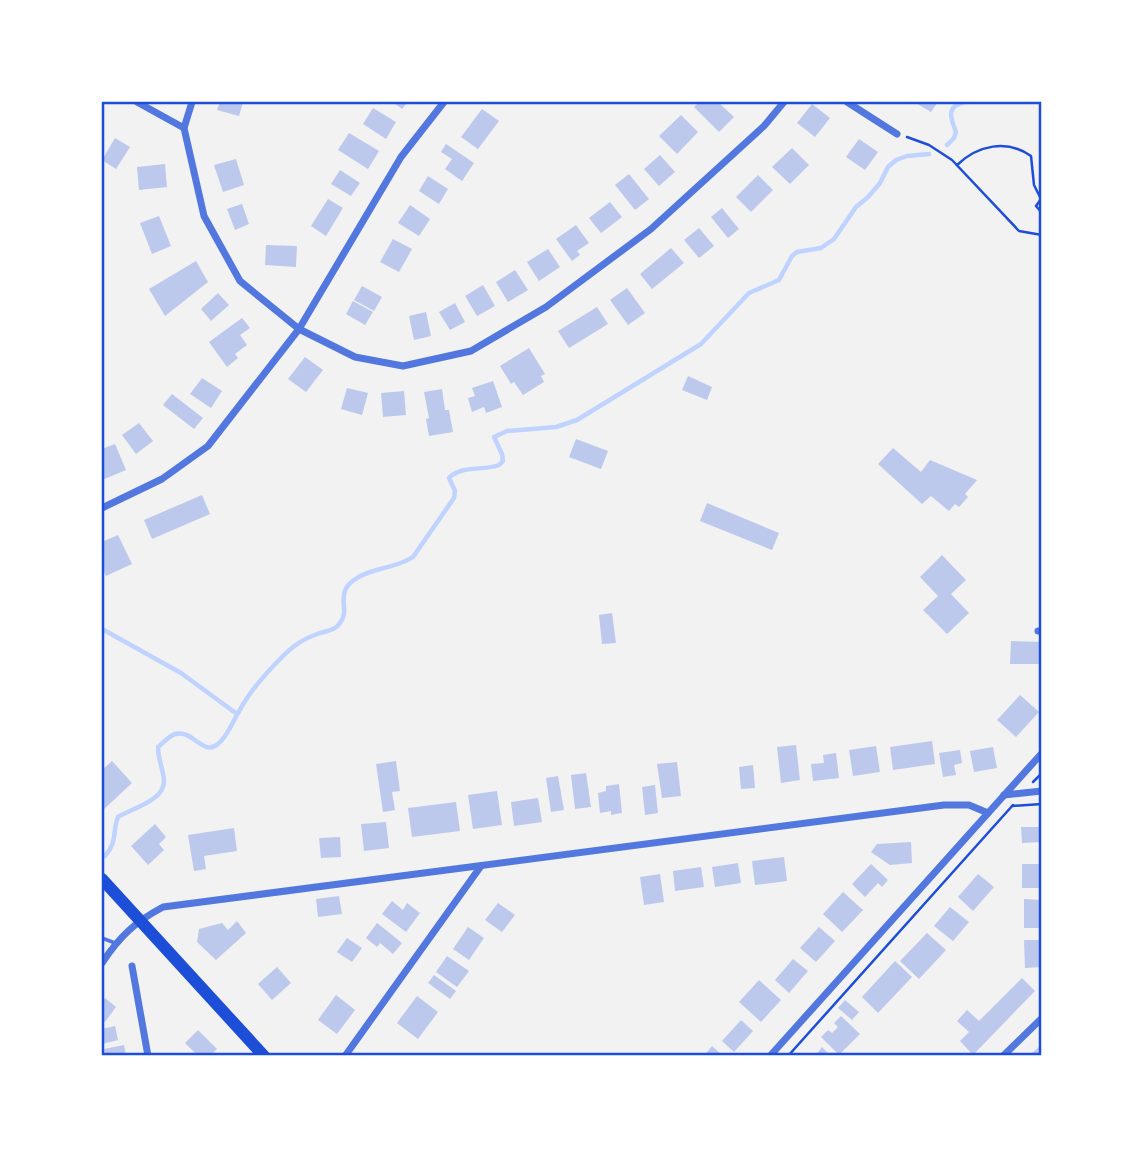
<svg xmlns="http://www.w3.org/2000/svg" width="1143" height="1157" viewBox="0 0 1143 1157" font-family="Overpass,sans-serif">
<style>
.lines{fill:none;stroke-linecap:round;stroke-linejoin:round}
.stream{stroke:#bfd3fe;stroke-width:4.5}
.building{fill:#bdc9ec}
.path{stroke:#1d4ed8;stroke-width:2.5}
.service{stroke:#5277de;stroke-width:3.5}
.minor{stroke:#5277de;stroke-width:7}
.primary{stroke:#1d4ed8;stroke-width:12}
.neatline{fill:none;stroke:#1d4ed8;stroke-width:2.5}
</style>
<rect width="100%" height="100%" fill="#f2f2f2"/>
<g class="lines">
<!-- stream -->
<g class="stream">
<path d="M947,145L954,138L956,132C950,117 946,106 965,102"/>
<path d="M102,629L181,673L237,714"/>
<path d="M105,856C118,841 112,832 118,817C132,808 165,801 164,780C163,769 158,759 158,747C163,743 169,736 175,734C193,729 203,757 218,744C229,735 233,720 241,708C251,689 270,669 285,654C293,646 306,638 317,634C325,631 335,631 340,623C351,610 334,594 354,580C372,567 395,569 413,557L454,498L455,491L449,478C461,465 483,471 499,465L503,461L502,454L494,437L507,431L556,427L577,420L701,344L749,293L779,280L792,256L797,252L821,248L834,239L856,207L868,197L880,183L888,167L896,160L907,156L929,154"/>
</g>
</g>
<!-- building -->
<g class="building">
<path d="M220,102H243L239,116L217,110Z"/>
<path d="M393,102H408L402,109Z"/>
<path d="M699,102H718L734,117L719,132L694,107Z"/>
<path d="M914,102H938L931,112Z"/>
<path d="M812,104L830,118L815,137L797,123Z"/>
<path d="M373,108L396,122L386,139L363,124Z"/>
<path d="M482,109L499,121L478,149L461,137Z"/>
<path d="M681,115L698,132L677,154L659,136Z"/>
<path d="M349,133L379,151L368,169L338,150Z"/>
<path d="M115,138L130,147L116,169L102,160Z"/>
<path d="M859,139L878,152L865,170L846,157Z"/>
<path d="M446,144L474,163L462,181L445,169L452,159L441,152Z"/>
<path d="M792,148L809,165L790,184L772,167Z"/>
<path d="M660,155L675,172L659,186L644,169Z"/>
<path d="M236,159L244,185L223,192L214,165Z"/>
<path d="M165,164L167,187L139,190L137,167Z"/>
<path d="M340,170L360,183L351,196L331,184Z"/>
<path d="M629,174L649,199L635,210L615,185Z"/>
<path d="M758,175L773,190L751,212L736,197Z"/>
<path d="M428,176L448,189L439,204L419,191Z"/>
<path d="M328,199L343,208L326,236L311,226Z"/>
<path d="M610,202L622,217L601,233L589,218Z"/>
<path d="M242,204L249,224L235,230L227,209Z"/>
<path d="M410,205L430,219L419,236L398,223Z"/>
<path d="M722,208L739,229L728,238L711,217Z"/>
<path d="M159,216L171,246L152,254L140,223Z"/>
<path d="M576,225L589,243L577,251L580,255L572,261L556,239Z"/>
<path d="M699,228L714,246L699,258L684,240Z"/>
<path d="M393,239L412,249L399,272L380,262Z"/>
<path d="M266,245L297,246L296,267L265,265Z"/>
<path d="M671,248L684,263L652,289L640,274Z"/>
<path d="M548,249L560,267L539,281L527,262Z"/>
<path d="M196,261L208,282L165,316L149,289Z"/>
<path d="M515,270L528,290L508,302L496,282Z"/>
<path d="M483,285L495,306L477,316L465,296Z"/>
<path d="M362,286L382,297L374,311L354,300Z"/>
<path d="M627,288L645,313L628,325L610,300Z"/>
<path d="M218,293L229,305L211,321L201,309Z"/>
<path d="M353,301L373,312L365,325L346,314Z"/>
<path d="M455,303L465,322L450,330L439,312Z"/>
<path d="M597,307L608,324L569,348L558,331Z"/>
<path d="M426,312L431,336L414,340L409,316Z"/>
<path d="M242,318L250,328L240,335L247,345L235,354L238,358L227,367L209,342Z"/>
<path d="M529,348L545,374L541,376L544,382L523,395L514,382L511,384L500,366Z"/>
<path d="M305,357L323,370L306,392L288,379Z"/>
<path d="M688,376L712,387L707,400L682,390Z"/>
<path d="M202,378L222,391L211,408L190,394Z"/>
<path d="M493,381L502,407L486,413L484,407L472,412L468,398L475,396L472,388Z"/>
<path d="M347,388L368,393L362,415L341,409Z"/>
<path d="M442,389L445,410H449L453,432L429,436L426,419L429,418L424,392Z"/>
<path d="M404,391L406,415L383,417L381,393Z"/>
<path d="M172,394L203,418L194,429L163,405Z"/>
<path d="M139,423L153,441L136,454L122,435Z"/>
<path d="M576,439L608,451L601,469L569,457Z"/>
<path d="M115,444L126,470L102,480V449Z"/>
<path d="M893,448L921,472L930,460L977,480L965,494L968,497L959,507L955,504L949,511L931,496L922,504L878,464Z"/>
<path d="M202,495L210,514L152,539L144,520Z"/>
<path d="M707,503L779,533L772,550L700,521Z"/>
<path d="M118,535L132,564L106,576L102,567V542Z"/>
<path d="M942,555L966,580L951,594L969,613L947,634L923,610L938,596L920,577Z"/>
<path d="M612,613L616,643L602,644L599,615Z"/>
<path d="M1011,641L1042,642V664H1010Z"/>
<path d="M1020,695L1039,712L1016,737L997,720Z"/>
<path d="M932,741L935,764L893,770L890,747Z"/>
<path d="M796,745L800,780L781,783L777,747Z"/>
<path d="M876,746L880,772L853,776L849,750Z"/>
<path d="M993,747L997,768L974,772L970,751Z"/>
<path d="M960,750L962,763L954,765L956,775L943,777L939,753Z"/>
<path d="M836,753L839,778L813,781L811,764L824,763L823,755Z"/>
<path d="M112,761L132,783L102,811V770Z"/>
<path d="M396,761L400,791L392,792L395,810L383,812L376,764Z"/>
<path d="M677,762L681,796L662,798L657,764Z"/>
<path d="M753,765L755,788L741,789L739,767Z"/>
<path d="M586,773L591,807L575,809L571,775Z"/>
<path d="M558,776L564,810L551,812L546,778Z"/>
<path d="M619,784L622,813L611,815V811L600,813L598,793L606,791V786Z"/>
<path d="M655,785L658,813L645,815L642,787Z"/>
<path d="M497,791L502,825L473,829L468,795Z"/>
<path d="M538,798L542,822L514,826L511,802Z"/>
<path d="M456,802L460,831L412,837L408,808Z"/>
<path d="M386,822L389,848L364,851L361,824Z"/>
<path d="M155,824L166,837L159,844L164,850L148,865L131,846Z"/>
<path d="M1021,827H1042V842L1022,843Z"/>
<path d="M234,828L237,851L204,856L206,869L194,871L188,835Z"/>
<path d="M340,837L341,857L321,858L319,838Z"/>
<path d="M911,842L912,863L890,865L871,852L877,844Z"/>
<path d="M784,857L787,881L755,885L752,861Z"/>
<path d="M738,863L741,883L715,887L712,867Z"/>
<path d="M871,864L888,880L882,887L878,883L865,897L852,884Z"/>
<rect x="1022" y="864" width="20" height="24"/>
<path d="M701,867L704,887L675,891L673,871Z"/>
<path d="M660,874L664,902L644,905L640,877Z"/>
<path d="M978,874L994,887L973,911L958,897Z"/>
<path d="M843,892L863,910L842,932L823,914Z"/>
<path d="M339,896L342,914L318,917L316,899Z"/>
<path d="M1024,899L1042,900V928H1024Z"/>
<path d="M392,901L403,910L407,903L420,913L406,932L382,914Z"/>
<path d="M498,903L515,915L502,932L485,920Z"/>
<path d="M950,907L969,922L953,941L934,926Z"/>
<path d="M237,921L246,933L216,960L197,942L199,929L222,923L228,930Z"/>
<path d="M377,923L402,943L393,954L380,943L377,947L366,938Z"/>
<path d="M468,927L484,938L469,960L453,949Z"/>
<path d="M819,927L835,941L816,962L800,948Z"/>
<path d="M927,933L946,950L919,979L900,961Z"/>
<path d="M347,938L362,948L352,962L337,952Z"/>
<path d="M1024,940H1042V967L1025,968Z"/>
<path d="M447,956L469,971L457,987L436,972Z"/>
<path d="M793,959L808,971L789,993L775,980Z"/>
<path d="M895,961L912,977L878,1013L862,997Z"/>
<path d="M277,967L291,983L272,1000L258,984Z"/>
<path d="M434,975L456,991L450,999L428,983Z"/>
<path d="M1022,978L1035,991L973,1055L960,1041L969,1032L957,1021L967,1010L979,1021Z"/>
<path d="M759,980L781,1000L761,1022L739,1002Z"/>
<path d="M336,995L355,1010L337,1034L318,1020Z"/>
<path d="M417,996L438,1012L418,1039L397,1023Z"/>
<path d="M105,998L116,1007L105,1022L102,1020V1003Z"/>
<path d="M845,1000L859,1012L852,1020L838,1008Z"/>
<path d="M841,1016L860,1034L839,1055L821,1037L828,1030L832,1033L838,1027L834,1023Z"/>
<path d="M741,1020L753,1031L734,1052L722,1041Z"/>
<path d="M115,1026L118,1040L102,1044V1029Z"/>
<path d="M198,1030L217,1049L210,1056H198L185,1043Z"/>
<path d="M1042,1044V1056H1029Z"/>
<path d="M124,1045L126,1056H105L104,1049Z"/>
<path d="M712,1046L723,1056H704Z"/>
<path d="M822,1047L831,1056H815Z"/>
</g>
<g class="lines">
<!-- path -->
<g class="path">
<path d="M907,137L929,145L952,160L1019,231L1042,235"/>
<path d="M957,165C978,145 1007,139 1031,156L1034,185L1041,199L1036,206L1042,213"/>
<path d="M1033,782L1042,773"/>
<path d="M1012,806L1042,804"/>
<path d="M788,1056L1013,805"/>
</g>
<!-- service -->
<path class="service" d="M102,938L115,943"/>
<!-- minor -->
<g class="minor">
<path d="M137,102L184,128"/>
<path d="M192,102L184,128L204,216L240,281L299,329L355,357L403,366L471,351L546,307L651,229L764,126L784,102"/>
<path d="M847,102L897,134"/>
<path d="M102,508L162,479L208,446L299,329L401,157L444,102"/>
<path d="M1038,631H1042"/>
<path d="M1004,795L1042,791"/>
<path d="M102,963C120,936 135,922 163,907L944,805H969L988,813"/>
<path d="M132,966L148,1056"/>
<path d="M345,1056L481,866"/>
<path d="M770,1056L1042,753"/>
<path d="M1003,1056L1042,1018"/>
</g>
<!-- primary -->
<path class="primary" d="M102,879L264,1056"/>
</g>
<!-- border -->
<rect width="1143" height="1157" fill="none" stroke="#ffffff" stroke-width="206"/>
<rect x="103" y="103" width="937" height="951" class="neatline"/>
</svg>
